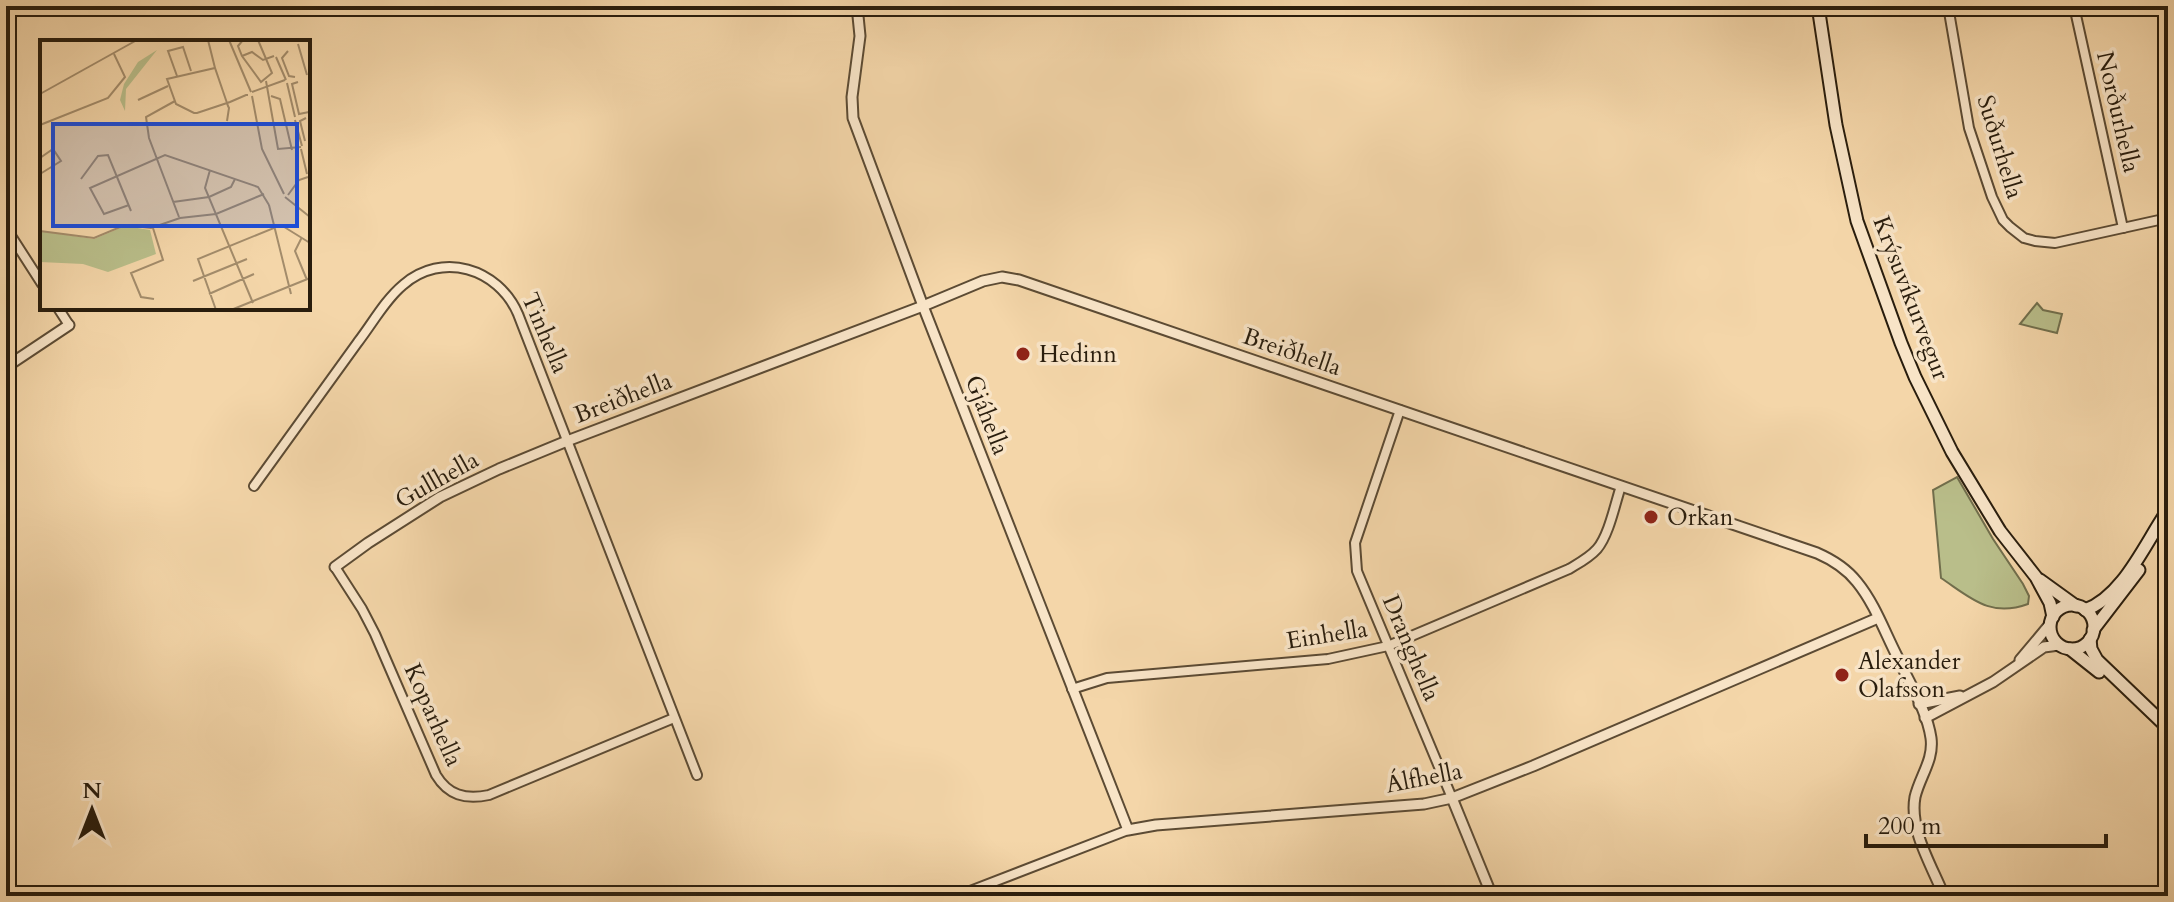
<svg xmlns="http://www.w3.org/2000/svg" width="2174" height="902" viewBox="0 0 2174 902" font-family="Cardo,serif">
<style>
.green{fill:#b9be8a;stroke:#716e4c;stroke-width:2}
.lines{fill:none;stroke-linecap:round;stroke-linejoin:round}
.minor-casing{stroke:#5c4b34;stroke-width:12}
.tertiary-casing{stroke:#5c4b34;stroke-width:13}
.secondary-casing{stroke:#291d0d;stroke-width:15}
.minor{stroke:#f8e4c7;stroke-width:8}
.tertiary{stroke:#f8e4c7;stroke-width:9}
.secondary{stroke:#f8e4c7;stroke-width:11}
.poi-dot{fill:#8f2418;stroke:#f8e4c7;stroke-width:3}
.labels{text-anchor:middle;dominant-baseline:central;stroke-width:7;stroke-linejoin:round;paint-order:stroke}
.street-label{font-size:24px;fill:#291d0d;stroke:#f8e4c7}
.poi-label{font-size:24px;fill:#291d0d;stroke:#f8e4c7;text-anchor:start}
.inset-road{fill:none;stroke:#a38c6b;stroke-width:2}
.view{fill:#1d4ed8;fill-opacity:0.15;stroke:#1d4ed8;stroke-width:4}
.inset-edge{fill:none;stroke:#291d0d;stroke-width:4}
</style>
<rect width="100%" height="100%" fill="#f4d6a9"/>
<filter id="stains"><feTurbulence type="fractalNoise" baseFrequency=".0025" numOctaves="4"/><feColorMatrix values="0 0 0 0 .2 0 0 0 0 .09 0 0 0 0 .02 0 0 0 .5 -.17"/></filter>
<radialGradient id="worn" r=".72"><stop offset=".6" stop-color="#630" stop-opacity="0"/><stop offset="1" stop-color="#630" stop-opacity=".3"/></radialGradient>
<!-- green -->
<g class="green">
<path d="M2037,303L2043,310L2062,314L2057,333L2020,324Z"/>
<path d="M1957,477L1993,539L2023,584L2029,596L2028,604C1990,618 1971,598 1941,578L1933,490Z"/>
</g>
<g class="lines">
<defs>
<g id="minor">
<path d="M1948,6L1969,128L1992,197L2003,220L2010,227L2024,238L2035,241L2055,243L2168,218"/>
<path d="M2074,6L2123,228"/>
<path d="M6,228L42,284"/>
<path d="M58,308L69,325"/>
<path d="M1400,410L1355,543L1357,571L1452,798"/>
<path d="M254,486C289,438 323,390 358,342C372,324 385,300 403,285C442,251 498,268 518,314L697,775"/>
<path d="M335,567L362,609L375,634L436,775C448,795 465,800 489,795L674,718"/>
<path d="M1072,689L1107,678L1328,659L1388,646L1569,569C1579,563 1589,558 1597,549C1609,535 1615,504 1621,486"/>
<path d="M957,896L1128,830"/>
<path d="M2018,896H2040"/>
</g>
<g id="tertiary">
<path d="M857,6L860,36L852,97L853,118L923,306L1128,830L1156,825L1424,804L1452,798L1533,766L1878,618"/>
<path d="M6,367L69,325"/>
<path d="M335,567L368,543L440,497L499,469L567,441L923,306L983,281L1002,277L1019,280L1817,553C1833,560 1846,568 1857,582C1875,604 1885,633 1898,658C1909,683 1927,710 1931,738C1934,760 1920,776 1915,797C1909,830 1932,866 1944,896"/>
<path d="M2020,660L2051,623"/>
<path d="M1919,704L1960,696"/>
<path d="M1925,718L1993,682L2044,647L2059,645"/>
<path d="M1452,798L1492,896"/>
</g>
<g id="secondary">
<path d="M1818,6L1836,125L1857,221L1901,343L1915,377L1952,452L2000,531L2036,577L2050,603L2053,617"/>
<path d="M2040,580L2076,606"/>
<circle cx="2072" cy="627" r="22"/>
<path d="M2085,610C2124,596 2146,541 2168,510"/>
<path d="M2093,630L2139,570"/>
<path d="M2090,639L2091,649L2097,660L2168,728"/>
<path d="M2070,649L2099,672"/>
</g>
</defs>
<!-- minor casing -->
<use href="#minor" class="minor-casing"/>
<!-- tertiary casing -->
<use href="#tertiary" class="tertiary-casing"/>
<!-- secondary casing -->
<use href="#secondary" class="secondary-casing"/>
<!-- minor -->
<use href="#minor" class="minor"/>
<!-- tertiary -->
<use href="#tertiary" class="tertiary"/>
<!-- secondary -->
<use href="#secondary" class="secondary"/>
</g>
<!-- markers -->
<g class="poi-dot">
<circle cx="1023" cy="354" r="8"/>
<circle cx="1651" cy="517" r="8"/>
<circle cx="1842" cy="675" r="8"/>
</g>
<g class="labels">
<!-- street labels -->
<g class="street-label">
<text transform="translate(2118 112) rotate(77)">Norðurhella</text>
<text transform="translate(2000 147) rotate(73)">Suðurhella</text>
<text transform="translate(1911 298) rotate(69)">Krýsuvíkurvegur</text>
<text transform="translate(545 333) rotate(67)">Tinhella</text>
<text transform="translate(1292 352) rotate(19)">Breiðhella</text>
<text transform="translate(623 398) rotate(-21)">Breiðhella</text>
<text transform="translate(987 415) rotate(69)">Gjáhella</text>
<text transform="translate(437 480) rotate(-29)">Gullhella</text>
<text transform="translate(1327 635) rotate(-9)">Einhella</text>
<text transform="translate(1411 648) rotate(67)">Dranghella</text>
<text transform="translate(433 715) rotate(66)">Koparhella</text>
<text transform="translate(1424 778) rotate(-11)">Álfhella</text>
</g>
<!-- poi labels -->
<g class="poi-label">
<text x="1039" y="354">Hedinn</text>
<text x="1667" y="517">Orkan</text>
<text x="1858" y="661">Alexander<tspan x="1858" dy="28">Olafsson</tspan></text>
</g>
</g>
<!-- overview -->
<g transform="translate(40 40)">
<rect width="270" height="270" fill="#f4d6a9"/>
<path d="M117,10L86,49L85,71L80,60L84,44L98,22ZM85,186L110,190L116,214L68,232L43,224L0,222V191L54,199Z" fill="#b9be8a"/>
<path class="inset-road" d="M168,0L175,28M189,0L211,52M203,0L198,6L202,16L221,42L232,33L218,0M258,4L267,35M248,11L242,18L249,36L255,37M202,16L212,12L223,20L234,16M236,17L246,40M137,36L128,11L143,7L151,31M226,41L238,109L261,107M258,42L252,44L259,74L269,72M247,43L255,77M212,52L245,40M0,54L97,0M212,56L222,109L244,154M231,56L240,59L252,110M98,60L128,46M135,61L106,77L109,98L139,177M255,80L262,106M187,81L189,68L188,66L187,63L175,28L127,39L136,64L154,73H157L190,62L206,55H208M0,85L68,58L85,37L74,14M265,101L260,81L266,78M261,109L267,134M0,118L13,109L21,121L0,134M170,130L165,148L213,263M41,139L58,116L68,115L91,171M248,155L259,140L268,137M245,157L270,177M133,162L169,157L191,147L195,139M89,165L64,174L50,148L125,115L218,147L229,165M229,165L251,254M113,188L123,220L91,233L101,257L114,259M0,191L54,198L85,185L111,188L140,178L176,174L224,154M262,197L255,211L267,240M153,241L207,219M169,254L214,234M176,270L158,219L241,185L270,203M191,270L270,238"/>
<path class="view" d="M13,84H257V186H13Z"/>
<rect width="270" height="270" class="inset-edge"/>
</g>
<!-- margin -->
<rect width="2174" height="902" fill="none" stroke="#f4d6a9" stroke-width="32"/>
<rect x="8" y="8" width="2158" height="886" fill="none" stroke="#291d0d" stroke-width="4"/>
<rect x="16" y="16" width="2142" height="870" fill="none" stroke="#291d0d" stroke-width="2"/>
<!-- north arrow -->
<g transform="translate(92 810)" stroke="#f8e4c7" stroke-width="6" paint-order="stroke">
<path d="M0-6L14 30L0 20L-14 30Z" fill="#291d0d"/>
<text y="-12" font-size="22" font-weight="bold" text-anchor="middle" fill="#291d0d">N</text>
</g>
<!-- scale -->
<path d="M1866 834v12h240v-12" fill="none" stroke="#291d0d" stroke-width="4"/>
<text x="1878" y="834" font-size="24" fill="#291d0d" stroke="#f8e4c7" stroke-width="6" paint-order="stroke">200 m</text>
<rect width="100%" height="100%" filter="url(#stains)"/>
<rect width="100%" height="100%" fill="url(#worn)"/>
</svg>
